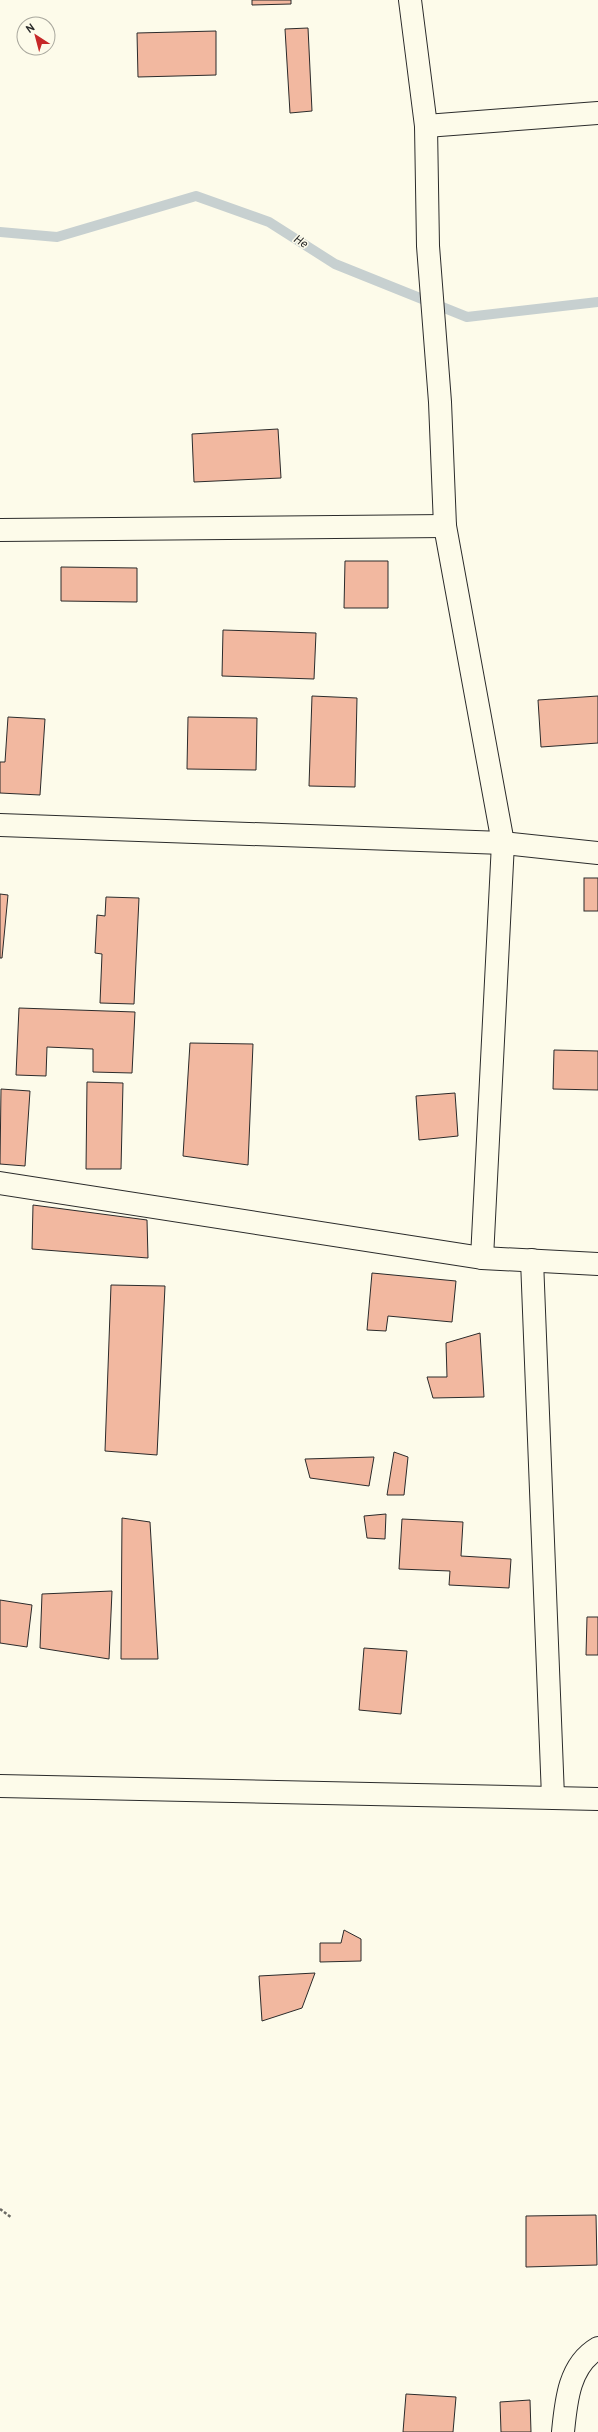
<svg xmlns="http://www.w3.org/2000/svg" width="598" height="2432" viewBox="0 0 598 2432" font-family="Overpass,sans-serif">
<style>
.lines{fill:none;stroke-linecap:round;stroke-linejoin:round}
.stream{stroke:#c7d0d0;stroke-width:10}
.building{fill:#f2b8a0;stroke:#2b2b2b}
.minor-casing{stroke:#2b2b2b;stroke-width:24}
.path{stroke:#6a6964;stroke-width:2.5;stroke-dasharray:3 2;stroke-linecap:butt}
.minor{stroke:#fdfbea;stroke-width:22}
.labels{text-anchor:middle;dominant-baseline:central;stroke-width:3;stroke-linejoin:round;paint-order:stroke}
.water-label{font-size:12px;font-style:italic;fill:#2b2b2b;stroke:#fdfbea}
</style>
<rect width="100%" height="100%" fill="#fdfbea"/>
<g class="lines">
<!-- stream -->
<path class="stream" d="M0,232L57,237L196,196L269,222L335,264L467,317L598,302"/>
</g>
<!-- building -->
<g class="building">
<path d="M252,0H291V4L252,5Z"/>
<path d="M308,28L312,111L290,113L285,29Z"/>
<path d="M216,31V75L138,77L137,33Z"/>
<path d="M278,429L281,478L194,482L192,434Z"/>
<path d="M345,561H388V608H344Z"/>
<path d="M61,567L137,568V602L61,601Z"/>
<path d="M223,630L316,633L314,679L222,676Z"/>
<path d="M312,696L357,698L355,787L309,786Z"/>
<path d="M598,696V743L541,747L538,700Z"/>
<path d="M8,717L45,719L40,795L0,793V762H5Z"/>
<path d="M188,717L257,718L256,770L187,769Z"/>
<rect x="584" y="878" width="14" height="33"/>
<path d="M0,894L8,895L2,958H0Z"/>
<path d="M106,897L139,898L134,1004L100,1003L102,954L95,953L97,915L105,916Z"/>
<path d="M19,1008L135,1012L132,1073L93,1072V1049L47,1047L46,1076L16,1075Z"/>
<path d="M190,1043L253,1044L248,1165L183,1156Z"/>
<path d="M554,1050L598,1051V1090L553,1089Z"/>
<path d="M87,1082L123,1083L121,1169H86Z"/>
<path d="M1,1089L30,1091L25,1166L0,1164Z"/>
<path d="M455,1093L458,1136L419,1140L416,1096Z"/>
<path d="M33,1205L147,1220L148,1258L32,1249Z"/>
<path d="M372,1273L456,1281L452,1322L388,1316L386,1331L367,1330Z"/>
<path d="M111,1285L165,1286L157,1455L105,1451Z"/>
<path d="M480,1333L484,1397L433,1398L427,1377H447L446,1343Z"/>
<path d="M394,1452L408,1457L404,1495H387Z"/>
<path d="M374,1457L369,1486L310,1478L305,1459Z"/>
<path d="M386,1514L385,1539L367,1538L364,1516Z"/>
<path d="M122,1518L150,1522L158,1659H121Z"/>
<path d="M402,1519L463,1522L461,1556L511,1559L509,1588L449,1585L450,1571L399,1569Z"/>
<path d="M112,1591L109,1659L40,1648L42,1594Z"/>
<path d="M0,1600L32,1605L27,1647L0,1643Z"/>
<path d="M587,1617H598V1655H586Z"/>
<path d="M364,1648L407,1651L401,1714L359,1710Z"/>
<path d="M344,1930L361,1939V1961L320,1962V1943H341Z"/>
<path d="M315,1973L302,2008L262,2021L259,1976Z"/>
<path d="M596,2215L597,2265L526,2267V2216Z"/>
<path d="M406,2394L456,2397L453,2432H403Z"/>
<path d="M530,2400L531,2432H501L500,2402Z"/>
</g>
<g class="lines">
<defs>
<g id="minor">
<path d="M410,0L426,126L428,246L440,402L445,526L503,843L482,1258"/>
<path d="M426,126L598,113"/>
<path d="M0,530L445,526"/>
<path d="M0,825L503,843L598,853"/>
<path d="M0,1183L482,1258L598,1264"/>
<path d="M532,1260L553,1797"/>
<path d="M0,1786L598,1799"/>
<path d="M563,2432C566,2401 569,2365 598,2348"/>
</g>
</defs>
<!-- minor casing -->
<use href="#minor" class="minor-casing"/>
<!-- path -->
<path class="path" d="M0,2209L12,2218"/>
<!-- minor -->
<use href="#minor" class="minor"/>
</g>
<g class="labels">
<!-- water labels -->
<g class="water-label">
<text transform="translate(300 242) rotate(32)">He</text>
</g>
</g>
<!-- north arrow -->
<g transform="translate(36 36) rotate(324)"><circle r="19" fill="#fdfbea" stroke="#a9a89e"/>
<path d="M0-3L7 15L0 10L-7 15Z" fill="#c62828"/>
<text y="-6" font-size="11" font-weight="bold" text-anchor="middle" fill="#2b2b2b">N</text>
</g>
</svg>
